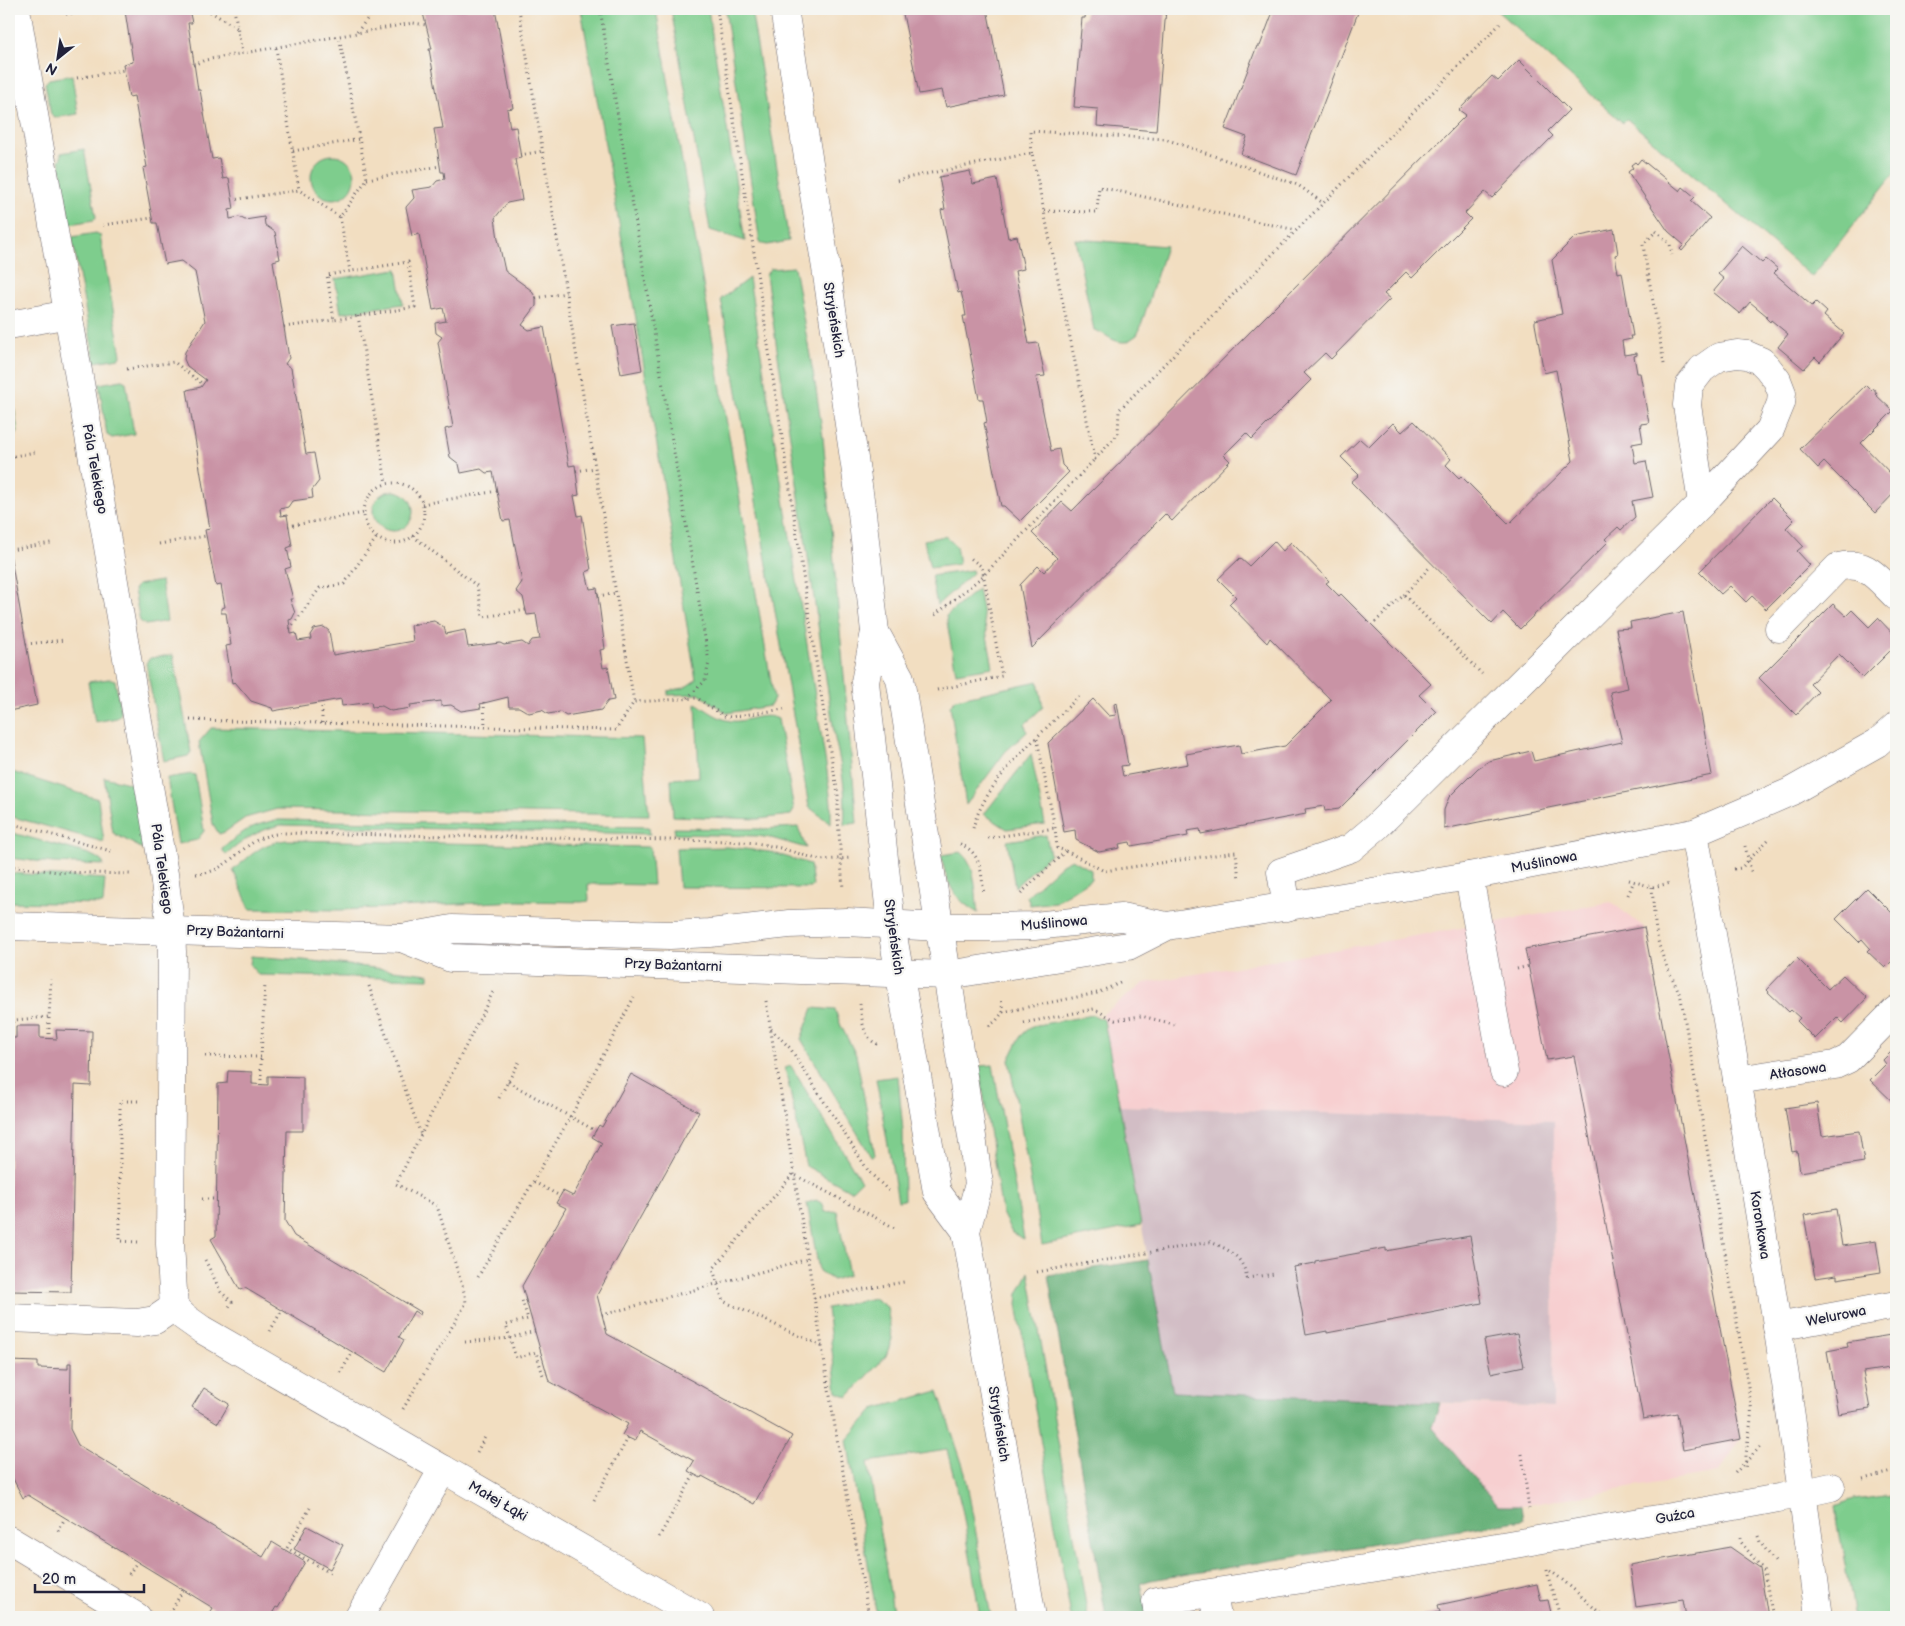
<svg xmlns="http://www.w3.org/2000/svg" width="1905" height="1626" viewBox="0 0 1905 1626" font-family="'Balsamiq Sans',sans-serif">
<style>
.built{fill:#f7cfd0}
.industrial{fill:#d2bdc5}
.green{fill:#7ecd8d;stroke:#507864}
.forest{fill:#66b078;stroke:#44695a}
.building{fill:#c993a5}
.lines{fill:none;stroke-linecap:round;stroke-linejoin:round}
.minor-casing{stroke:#6b646a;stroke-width:29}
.path{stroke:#6b646a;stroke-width:3;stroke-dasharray:1 4;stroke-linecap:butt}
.minor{stroke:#fff;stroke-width:28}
.labels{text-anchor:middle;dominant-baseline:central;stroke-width:4.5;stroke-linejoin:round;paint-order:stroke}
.street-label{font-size:14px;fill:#22223b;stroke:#f6f6f2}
</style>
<rect width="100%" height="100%" fill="#f6f6f2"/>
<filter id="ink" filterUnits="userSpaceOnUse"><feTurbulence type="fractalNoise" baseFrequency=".02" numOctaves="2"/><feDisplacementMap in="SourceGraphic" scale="10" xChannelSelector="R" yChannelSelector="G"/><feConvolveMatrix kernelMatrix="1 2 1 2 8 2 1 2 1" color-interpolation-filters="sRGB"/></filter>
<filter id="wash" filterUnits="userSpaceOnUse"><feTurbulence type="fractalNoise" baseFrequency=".0096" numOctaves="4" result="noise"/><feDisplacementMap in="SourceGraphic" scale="20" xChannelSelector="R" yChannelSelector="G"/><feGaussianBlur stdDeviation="1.12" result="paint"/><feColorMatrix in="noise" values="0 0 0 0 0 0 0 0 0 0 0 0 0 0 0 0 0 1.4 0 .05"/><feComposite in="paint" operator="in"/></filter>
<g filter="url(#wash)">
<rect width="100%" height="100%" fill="#f2dec1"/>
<!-- built -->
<path class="built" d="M1611,902L1644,927L1741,1439L1718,1473L1521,1506H1498L1432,1427L1440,1403L1553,1407L1554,1122L1120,1106L1103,1014L1144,983Z"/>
<!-- industrial -->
<path class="industrial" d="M1120,1106L1554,1121L1553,1407L1172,1392Z"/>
<!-- green -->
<g class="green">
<path d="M581,9H656L774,699L770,706L727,713L699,694L668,695V691L684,688L696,680L636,319Z"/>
<path d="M671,9H708L745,241L710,230Z"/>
<path d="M725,9H751L789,241L767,245L760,243Z"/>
<path d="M1495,9H1896V171L1812,277L1627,119L1623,123Z"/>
<path d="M72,75L78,114L55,118L51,115L45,83L49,79Z"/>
<path d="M84,149L96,217L94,220L70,224L59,160L61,159V153Z"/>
<circle cx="333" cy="177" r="22"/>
<path d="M96,233L100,235L121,355L119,358L95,362L72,237Z"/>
<path d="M1075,239L1166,246L1140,329L1137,335L1127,342C1111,343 1108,334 1094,330Z"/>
<path d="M794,267L816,389L823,437L857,823L844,825C847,795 842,768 835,739L766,275L770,269Z"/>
<path d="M397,269L403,304L341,313L335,279Z"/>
<path d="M749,278L827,771L831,803V824L809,807L721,299Z"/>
<path d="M9,376L18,431L15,436L9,437Z"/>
<path d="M122,380L126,382L134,434L112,438L107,435L99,384Z"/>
<circle cx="393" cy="511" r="20"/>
<path d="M945,536L956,546L959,564L930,568L924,540Z"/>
<path d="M972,570L973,573L937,605L931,576Z"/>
<path d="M161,581L167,621L146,625L140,621L134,590L137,585Z"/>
<path d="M978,589L993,667L956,673L946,616Z"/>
<path d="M173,655L191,752L188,756L164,761L146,663L150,658Z"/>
<path d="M109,679L115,680L121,713L117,718L95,722L88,682Z"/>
<path d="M1038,681L1043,707L1025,724L1027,732L1005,752L966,805L950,705L956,699Z"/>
<path d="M696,703C707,710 718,719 731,721C746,723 763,711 778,719L794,810L791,815L759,819L673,816L671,779L699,777Z"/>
<path d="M211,728L642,738L649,815L277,809L245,818L225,832L219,834L213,824L199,742Z"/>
<path d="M1031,754L1045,824L1007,829L984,814Z"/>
<path d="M9,771L98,799L104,842L9,816Z"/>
<path d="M192,774L195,775L204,831L197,840L178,844L167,778Z"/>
<path d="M104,777L133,784L144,845L142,846L143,849L113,833Z"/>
<path d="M279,820L649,827L650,834L281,825C258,830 243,840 226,855L222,849C243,831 252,824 279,820Z"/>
<path d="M798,827L806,848L771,838L757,836L675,834L674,828L761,829Z"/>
<path d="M9,832L89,854L101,860L104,865L53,863L9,858Z"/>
<path d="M1046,835L1050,854L1015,887L1007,841Z"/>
<path d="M287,840L650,847L653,885L588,884L589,901L581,902L518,901L342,910L250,909L233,870C253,854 261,843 287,840Z"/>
<path d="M727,847L770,852L810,864L813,885L811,888L679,887L676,848Z"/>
<path d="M961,852C977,865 975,894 978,913C952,898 947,883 941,855Z"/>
<path d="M1072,859L1091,870V879L1055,902L1030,905L1027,896L1062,864Z"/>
<path d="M9,873L105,879L103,904L9,902Z"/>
<path d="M251,956L303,960L429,974V979L258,975L250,965Z"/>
<path d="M813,1008L835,1010L841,1026L856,1055L875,1155L871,1156L801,1039Z"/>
<path d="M1093,1015L1104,1020L1141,1225L1042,1245L1009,1060L1021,1036L1032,1026Z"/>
<path d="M993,1065L1024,1239L1012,1233L1002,1213L979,1066Z"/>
<path d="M791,1066L861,1181L851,1191L806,1166L785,1068Z"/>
<path d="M898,1076L903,1131L904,1200L898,1201L876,1079Z"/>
<path d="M816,1200L823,1204L825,1212L837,1211L849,1275L833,1280L819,1271L807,1203Z"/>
<path d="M1029,1272L1088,1617H1071L1017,1304L1018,1294Z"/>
<path d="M874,1298L887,1307L892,1339L886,1356L848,1397L837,1392L827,1308Z"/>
<path d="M938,1391L965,1472L991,1617H980L963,1513L947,1450L868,1462L894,1617H877L847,1440L874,1409Z"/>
<path d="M1885,1496L1896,1499V1617H1854L1835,1507L1854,1500Z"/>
</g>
<!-- forest -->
<path class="forest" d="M1148,1260L1173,1392L1440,1403L1432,1427L1498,1506H1521L1523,1520L1151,1580L1141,1583L1148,1617H1106L1048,1275Z"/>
<g id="blocks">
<!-- building -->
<g class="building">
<path d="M114,9H189L192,23H188L198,90H200L212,159L219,158L223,179L229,178L234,209L229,210L230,219L239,217L245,220L264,217L265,225L275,232L280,259L273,261L289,358L285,364L291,368L306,454L314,453L319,481L312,490L313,498L292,501L288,507L280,509L281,516L287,515L292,546L287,548L291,567L285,569L293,599H290L295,613L292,619L289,620L291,634L296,633L298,641L311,639L310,635L314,629L324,627L329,631L333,655L413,641L411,625L434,621L444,627L446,634L465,630L468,647L500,643L504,645L522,642L528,646L532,640L540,639L536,614L527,615L523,597L516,591L522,582L510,520L503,521L493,472L486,473L481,469L461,473L459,464L450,457L445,429L453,427L438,342L442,337L436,333L435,323L446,321L443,308L433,310L419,234L412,236L406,207L414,198L412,190L432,187L437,181L445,179L444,172H441L434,129L443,128L429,49H432L422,9H495L513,108L507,109L510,128L516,127L521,158L515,159L522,200L507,203L495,218L498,239L505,271L531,290L536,298V306L522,325L529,330L544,327L569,466L575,465L579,495L574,496L578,516L582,515L591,570L586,572L590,589L597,588L605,649L600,650L603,668L608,667L614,700L608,701L601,710L566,716L560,712L548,714L542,710L529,713L519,707H509L508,697L480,704L481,708L461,711L451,705L441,706V701L410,705L411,708L391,711L382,706L372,707L371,702L342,706L341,699L273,711L272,708L251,701L235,682L232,683L226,646L231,645L226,613H221V608L225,607L221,585L216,586L205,530L210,529L187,390L201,387L206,380L187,366L184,359L185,352L205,321L195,272L181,261L165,264L157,223H153L143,168L147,167L134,96L129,97L123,64L133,62L125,11L115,12Z"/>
<path d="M902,9H987L1004,95L946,107L942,90L919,94Z"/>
<path d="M1086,9H1166L1156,131L1097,126L1098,109L1074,107L1082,18H1085Z"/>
<path d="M1274,9H1289L1298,12L1299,9L1359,10L1296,175L1241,154L1247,137L1225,129L1257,46H1260Z"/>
<path d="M1519,60L1569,110L1548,131L1553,136L1492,198L1485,192L1465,213L1471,219L1412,278L1406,272L1384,294L1390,299L1331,359L1325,353L1304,373L1311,380L1252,439L1246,433L1224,455L1230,461L1172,521L1165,514L1032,648L1020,585L1038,566L1044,572L1057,558L1032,533L1062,502L1072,511L1466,115L1459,110L1492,76L1498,81Z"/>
<path d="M1641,159L1680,191L1683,187L1695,197L1691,201L1710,218L1682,251L1680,249L1684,245L1668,231L1628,172L1633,168L1631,165L1635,162L1637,164Z"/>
<path d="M970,171L973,184L997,179L1008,238L1017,236L1024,269L1015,271L1029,344L1038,343L1045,376L1036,377L1051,451L1059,449L1062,465L1069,472L1020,521L1004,506H1001L984,423L987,422L983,399H979L963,316H966L964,304L961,292L958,293L941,210L945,209L939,177Z"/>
<path d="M1614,229L1618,254L1615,255L1618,273L1622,272L1633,336H1630L1631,339L1622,341L1624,355L1637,353V355L1634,356L1637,373H1640L1649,423L1640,424L1643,442L1632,444L1635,463L1646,461L1653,497L1632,501L1635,517L1621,530L1618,527L1605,539L1608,542L1520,629L1503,612L1492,624L1351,482L1359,475L1341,457L1360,439L1369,447L1393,423L1402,432L1414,421L1451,459L1446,465L1459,478L1461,476L1509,524L1573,461L1556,370L1544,373L1535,324V320L1562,314L1552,260L1575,237Z"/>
<path d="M1742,246L1762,263L1766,259L1778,269L1774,273L1812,306L1816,302L1827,312L1824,316L1844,333L1820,362L1815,357L1804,369L1778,347L1788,334L1771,320L1770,322L1766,318L1767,316L1750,302L1740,314L1713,292L1724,279L1718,274Z"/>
<path d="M634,323L642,370L621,374L612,326Z"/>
<path d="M1866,385L1871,390L1873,388L1877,393L1875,394L1893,411L1861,443L1896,479V491L1875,513L1824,462L1818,468L1800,449Z"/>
<path d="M1772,498L1794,520L1786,528L1803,546L1797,551L1810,565L1766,609L1752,596L1746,602L1730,586L1721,594L1699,572Z"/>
<path d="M1274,541L1283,551L1291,542L1329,581L1326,583L1339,596L1341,594L1431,684L1419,695L1436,712L1339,809L1325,811L1324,806L1305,809L1306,814L1201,834L1200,829L1187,831L1188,836L1131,846L1130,842L1119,844L1120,848L1099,852L1076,840L1075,830L1064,832L1048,743L1093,699L1109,716L1116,715L1114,704L1117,703L1128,765L1121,766L1123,776L1188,764L1186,754L1239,745L1241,754L1285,746L1331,700L1270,638L1267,643L1229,604L1236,597L1218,579L1240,558L1249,566Z"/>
<path d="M9,548L37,705L9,711Z"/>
<path d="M1833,604L1846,616L1852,610L1869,627L1878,618L1896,637V645L1863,678L1839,654L1810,684L1818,692L1796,715L1759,678Z"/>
<path d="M1683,612L1712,775L1444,829V810L1449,797L1478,768L1489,761L1531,751L1534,761L1622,742L1610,692L1628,688L1616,629L1631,628L1630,622Z"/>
<path d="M1867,888L1896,917V957L1885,968L1867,951L1870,948L1862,939L1859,942L1836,919Z"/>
<path d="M1644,927L1741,1439L1683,1450L1677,1413L1643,1419L1574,1056L1547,1060L1525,949Z"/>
<path d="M1797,958L1828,989L1843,975L1867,998L1843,1023L1837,1017L1815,1039L1797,1021L1800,1018L1791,1010L1789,1012L1766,990Z"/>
<path d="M16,1026H40V1038L57,1039L56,1030L92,1031L91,1086L75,1085L71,1292L9,1291V1038H16Z"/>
<path d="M1896,1047V1105L1870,1080L1886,1064L1883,1060Z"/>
<path d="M228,1071L252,1072V1084L268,1085V1076L303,1077V1131H287L285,1221L294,1236L421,1312L420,1315L414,1311L399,1337L404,1340L386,1372L245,1288L240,1290L211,1239L216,1236L218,1084L227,1083Z"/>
<path d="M631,1074L699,1112L597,1295L607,1334L792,1436L754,1504L702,1476L701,1478L688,1471L694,1461L640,1431L635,1441L622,1435L628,1424L549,1381L522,1286L566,1208L556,1203L563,1191L573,1196L602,1143L592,1137L599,1125L602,1127Z"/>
<path d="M1817,1103L1822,1136L1859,1131L1864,1162L1800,1172L1797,1151L1792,1152L1785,1108Z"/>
<path d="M1836,1209L1842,1246L1876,1241L1881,1272L1837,1279V1275L1815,1278L1804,1215Z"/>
<path d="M1470,1236L1482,1303L1327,1333V1331L1306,1335L1294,1267L1315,1263V1261L1386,1248V1251Z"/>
<path d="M1517,1334L1524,1366L1491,1373L1484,1340Z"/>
<path d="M1891,1335L1896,1367L1863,1372L1870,1409L1838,1414L1827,1351L1848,1347L1847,1342Z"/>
<path d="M9,1361L38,1362V1368L68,1369V1363H71L70,1429L78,1445L263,1557L272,1542L305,1562L278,1608L276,1607L270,1617H208L213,1608L28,1495L23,1498L9,1471Z"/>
<path d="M204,1388L229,1404L218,1423L192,1407Z"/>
<path d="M307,1526L343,1545L330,1569L294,1549Z"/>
<path d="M1730,1547L1760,1568L1768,1617H1686L1683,1600L1636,1607L1630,1565Z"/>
<path d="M1537,1584L1541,1601L1548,1600L1552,1617H1417L1440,1612L1438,1605Z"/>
</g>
</g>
</g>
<g filter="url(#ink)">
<use href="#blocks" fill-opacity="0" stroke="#6b646a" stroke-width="1"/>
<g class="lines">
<defs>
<g id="minor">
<path d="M16,9L164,874L171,930L172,952L170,1244L174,1307L184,1317L201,1329L443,1469"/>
<path d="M784,9L826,268L862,513L875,632L865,682L891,924L937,1192L966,1231"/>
<path d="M9,325L69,314"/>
<path d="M1779,628L1838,567C1867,560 1877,578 1896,596"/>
<path d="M875,632L900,678L960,1056L979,1184L966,1231L1032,1617"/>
<path d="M1694,833C1741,1094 1785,1355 1819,1617"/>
<path d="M1469,876L1504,1072"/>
<path d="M1287,907L1281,872L1351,848L1377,826L1702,503L1770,430L1781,403L1782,393L1777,380L1767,367L1761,361L1747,355L1737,354L1719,357L1702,369L1689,386L1687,405L1702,503"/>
<path d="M9,926L402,938L452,929L670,935L710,933L789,924L847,922L940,927H990L1034,926L1121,917L1167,926"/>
<path d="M402,938L451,958L948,975L1128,946L1167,926L1469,876L1694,833L1790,792L1877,743L1896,726"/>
<path d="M1737,1080L1835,1065L1848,1059L1896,1010"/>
<path d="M9,1318L137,1323L155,1320L174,1307"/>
<path d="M1777,1327L1896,1305"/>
<path d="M9,1540L137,1617"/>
<path d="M1213,1593L1217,1617"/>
<path d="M359,1617L443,1469L700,1617"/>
<path d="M1158,1617L1156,1601C1308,1579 1460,1554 1611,1527C1685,1514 1758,1504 1831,1487"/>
</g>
</defs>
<!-- minor casing -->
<use href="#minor" class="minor-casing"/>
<!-- path -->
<g class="path">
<path d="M206,9L237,28"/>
<path d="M234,9L242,53"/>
<path d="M519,9L634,702"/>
<path d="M600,9L709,662L705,681L686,699"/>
<path d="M717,9L828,740L838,794V819L843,889"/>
<path d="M66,14L103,9"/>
<path d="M357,32L375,9"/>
<path d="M276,48L299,190"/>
<path d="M193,65L205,60L413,23L427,25"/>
<path d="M77,78L124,70"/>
<path d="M293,151L360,139"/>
<path d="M1032,153L1030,131L1165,139L1298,185L1323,203"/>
<path d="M520,155L543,151"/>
<path d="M367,179L440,166"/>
<path d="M897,181L911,177L1032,153L1095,459L1118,434L1119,410L1500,24"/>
<path d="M232,200L299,190L340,217L367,179L339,36"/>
<path d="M1044,211L1097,212L1099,187L1296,230"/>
<path d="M340,217L350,271"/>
<path d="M103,225L152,218"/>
<path d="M408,262L415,307L334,320L327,275Z"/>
<path d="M536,298L566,293"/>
<path d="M358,316L386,483"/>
<path d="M284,327L334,320"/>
<path d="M1664,364L1643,245L1656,231L1670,244L1672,255"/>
<path d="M127,369L174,362L203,384"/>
<path d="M9,457L35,452"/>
<path d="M576,471L595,468"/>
<circle cx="394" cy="513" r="30"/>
<path d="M422,504L497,491"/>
<path d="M288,526L364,513"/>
<path d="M413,536L477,586L483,617L526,610"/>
<path d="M159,544L206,536"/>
<path d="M10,550L51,543"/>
<path d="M1404,595L1430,567"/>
<path d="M598,596L616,593"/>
<path d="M935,615L983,576L1095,459"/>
<path d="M1375,622L1404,595L1482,674"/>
<path d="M290,629L320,588L344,584L377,537"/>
<path d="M26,644L65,640"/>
<path d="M937,690L1002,676L982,567L969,557"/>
<path d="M322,702V723"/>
<path d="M484,702L485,727"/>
<path d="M190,720L616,730L634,702L697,698L724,716L730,717L784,709"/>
<path d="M1037,739L1055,828L1057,848L1066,851L1104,871L1236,852L1239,880"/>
<path d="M9,823L111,851"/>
<path d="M973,828C986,778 1043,733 1079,696"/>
<path d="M988,838L1055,828"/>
<path d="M960,844C982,853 981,873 984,894"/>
<path d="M1745,846L1752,875"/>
<path d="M9,866L58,872L130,874"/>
<path d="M1734,869L1741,868L1770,838"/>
<path d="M196,874C226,873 237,849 261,838C268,835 276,834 284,833L728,841L756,843L780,848L820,860L851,858"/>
<path d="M1629,880L1652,887L1671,883"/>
<path d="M1652,887C1654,909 1654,933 1662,954C1667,970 1676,983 1681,998L1751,1404C1753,1426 1744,1448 1746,1470"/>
<path d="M1021,893L1066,851"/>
<path d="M1628,895L1634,881"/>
<path d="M1517,969L1529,966"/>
<path d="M369,986L421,1135"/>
<path d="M766,1001L836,1433L869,1617"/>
<path d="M860,1004C862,1018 862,1040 880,1045"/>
<path d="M1003,1012L1097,993L1122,982"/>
<path d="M1024,1023L1094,1009L1115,1020L1141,1016L1174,1024"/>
<path d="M989,1026L996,1021L1003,1012L1001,998"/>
<path d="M771,1029L790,1048L869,1172L889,1191"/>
<path d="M9,1031L14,1020L49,1017L51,979"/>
<path d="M49,1039V1017"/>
<path d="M205,1056L261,1057L265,984"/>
<path d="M508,1082L596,1131"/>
<path d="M261,1085V1057"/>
<path d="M499,1098L519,1062"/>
<path d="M534,1182L560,1196"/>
<path d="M202,1199H217"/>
<path d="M138,1242L120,1241V1101H139"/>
<path d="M205,1260L221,1292L232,1302L229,1307"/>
<path d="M1037,1272L1210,1242C1229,1249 1243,1257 1247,1278L1275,1274"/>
<path d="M478,1277L571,1116L634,997"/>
<path d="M814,1298L904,1282"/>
<path d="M526,1299L522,1300L528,1319L506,1325L516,1358L536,1352L543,1375L547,1374"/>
<path d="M602,1315L808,1259"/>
<path d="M270,1331L282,1310"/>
<path d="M465,1342L510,1338L535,1331"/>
<path d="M822,1346L723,1301L713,1269L793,1174L895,1228"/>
<path d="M340,1373L353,1352"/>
<path d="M403,1409L462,1310L466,1303L465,1295L437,1206L396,1184L493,992"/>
<path d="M477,1452L485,1437"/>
<path d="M1522,1454L1529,1509"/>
<path d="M1735,1473L1762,1445"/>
<path d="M1863,1479L1896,1471"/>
<path d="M594,1500L628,1438"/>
<path d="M310,1508L287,1548L332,1574"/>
<path d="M58,1531L65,1518"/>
<path d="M1758,1536L1760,1542L1776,1563"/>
<path d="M659,1537L694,1475"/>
<path d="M1740,1538L1741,1542L1764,1571L1773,1617"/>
<path d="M1547,1570C1550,1587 1556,1601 1560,1617"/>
<path d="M1550,1571C1570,1584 1586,1602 1605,1617"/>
<path d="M129,1574L137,1562"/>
<path d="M170,1613L183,1590"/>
<path d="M273,1613L280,1617"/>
</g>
<!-- minor -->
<use href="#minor" class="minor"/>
</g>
</g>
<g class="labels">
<!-- street labels -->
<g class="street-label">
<text transform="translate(834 320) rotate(81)">Stryjeńskich</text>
<text transform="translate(95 469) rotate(80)">Pála Telekiego</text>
<text transform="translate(1544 862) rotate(-11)">Muślinowa</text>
<text transform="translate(162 869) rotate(82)">Pála Telekiego</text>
<text transform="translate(1054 923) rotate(-5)">Muślinowa</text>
<text transform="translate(235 932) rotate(2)">Przy Bażantarni</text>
<text transform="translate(894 937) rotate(82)">Stryjeńskich</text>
<text transform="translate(673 965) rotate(2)">Przy Bażantarni</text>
<text transform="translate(1798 1071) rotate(-8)">Atłasowa</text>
<text transform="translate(1760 1225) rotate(81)">Koronkowa</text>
<text transform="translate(1836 1316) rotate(-11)">Welurowa</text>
<text transform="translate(999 1424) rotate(81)">Stryjeńskich</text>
<text transform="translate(498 1501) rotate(30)">Małej Łąki</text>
<text transform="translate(1675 1516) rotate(-10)">Guźca</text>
</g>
</g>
<!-- margin -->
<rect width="1905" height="1626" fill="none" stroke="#f6f6f2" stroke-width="30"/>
<!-- north arrow -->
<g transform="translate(58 58) rotate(210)" stroke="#f6f6f2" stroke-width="4" paint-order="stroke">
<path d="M0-4L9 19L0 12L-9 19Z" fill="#22223b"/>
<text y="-8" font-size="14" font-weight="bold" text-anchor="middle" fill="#22223b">N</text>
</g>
<!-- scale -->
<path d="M35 1584v8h109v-8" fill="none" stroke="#22223b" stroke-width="2.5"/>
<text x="42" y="1584" font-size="15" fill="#22223b" stroke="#f6f6f2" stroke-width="4" paint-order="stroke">20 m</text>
</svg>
